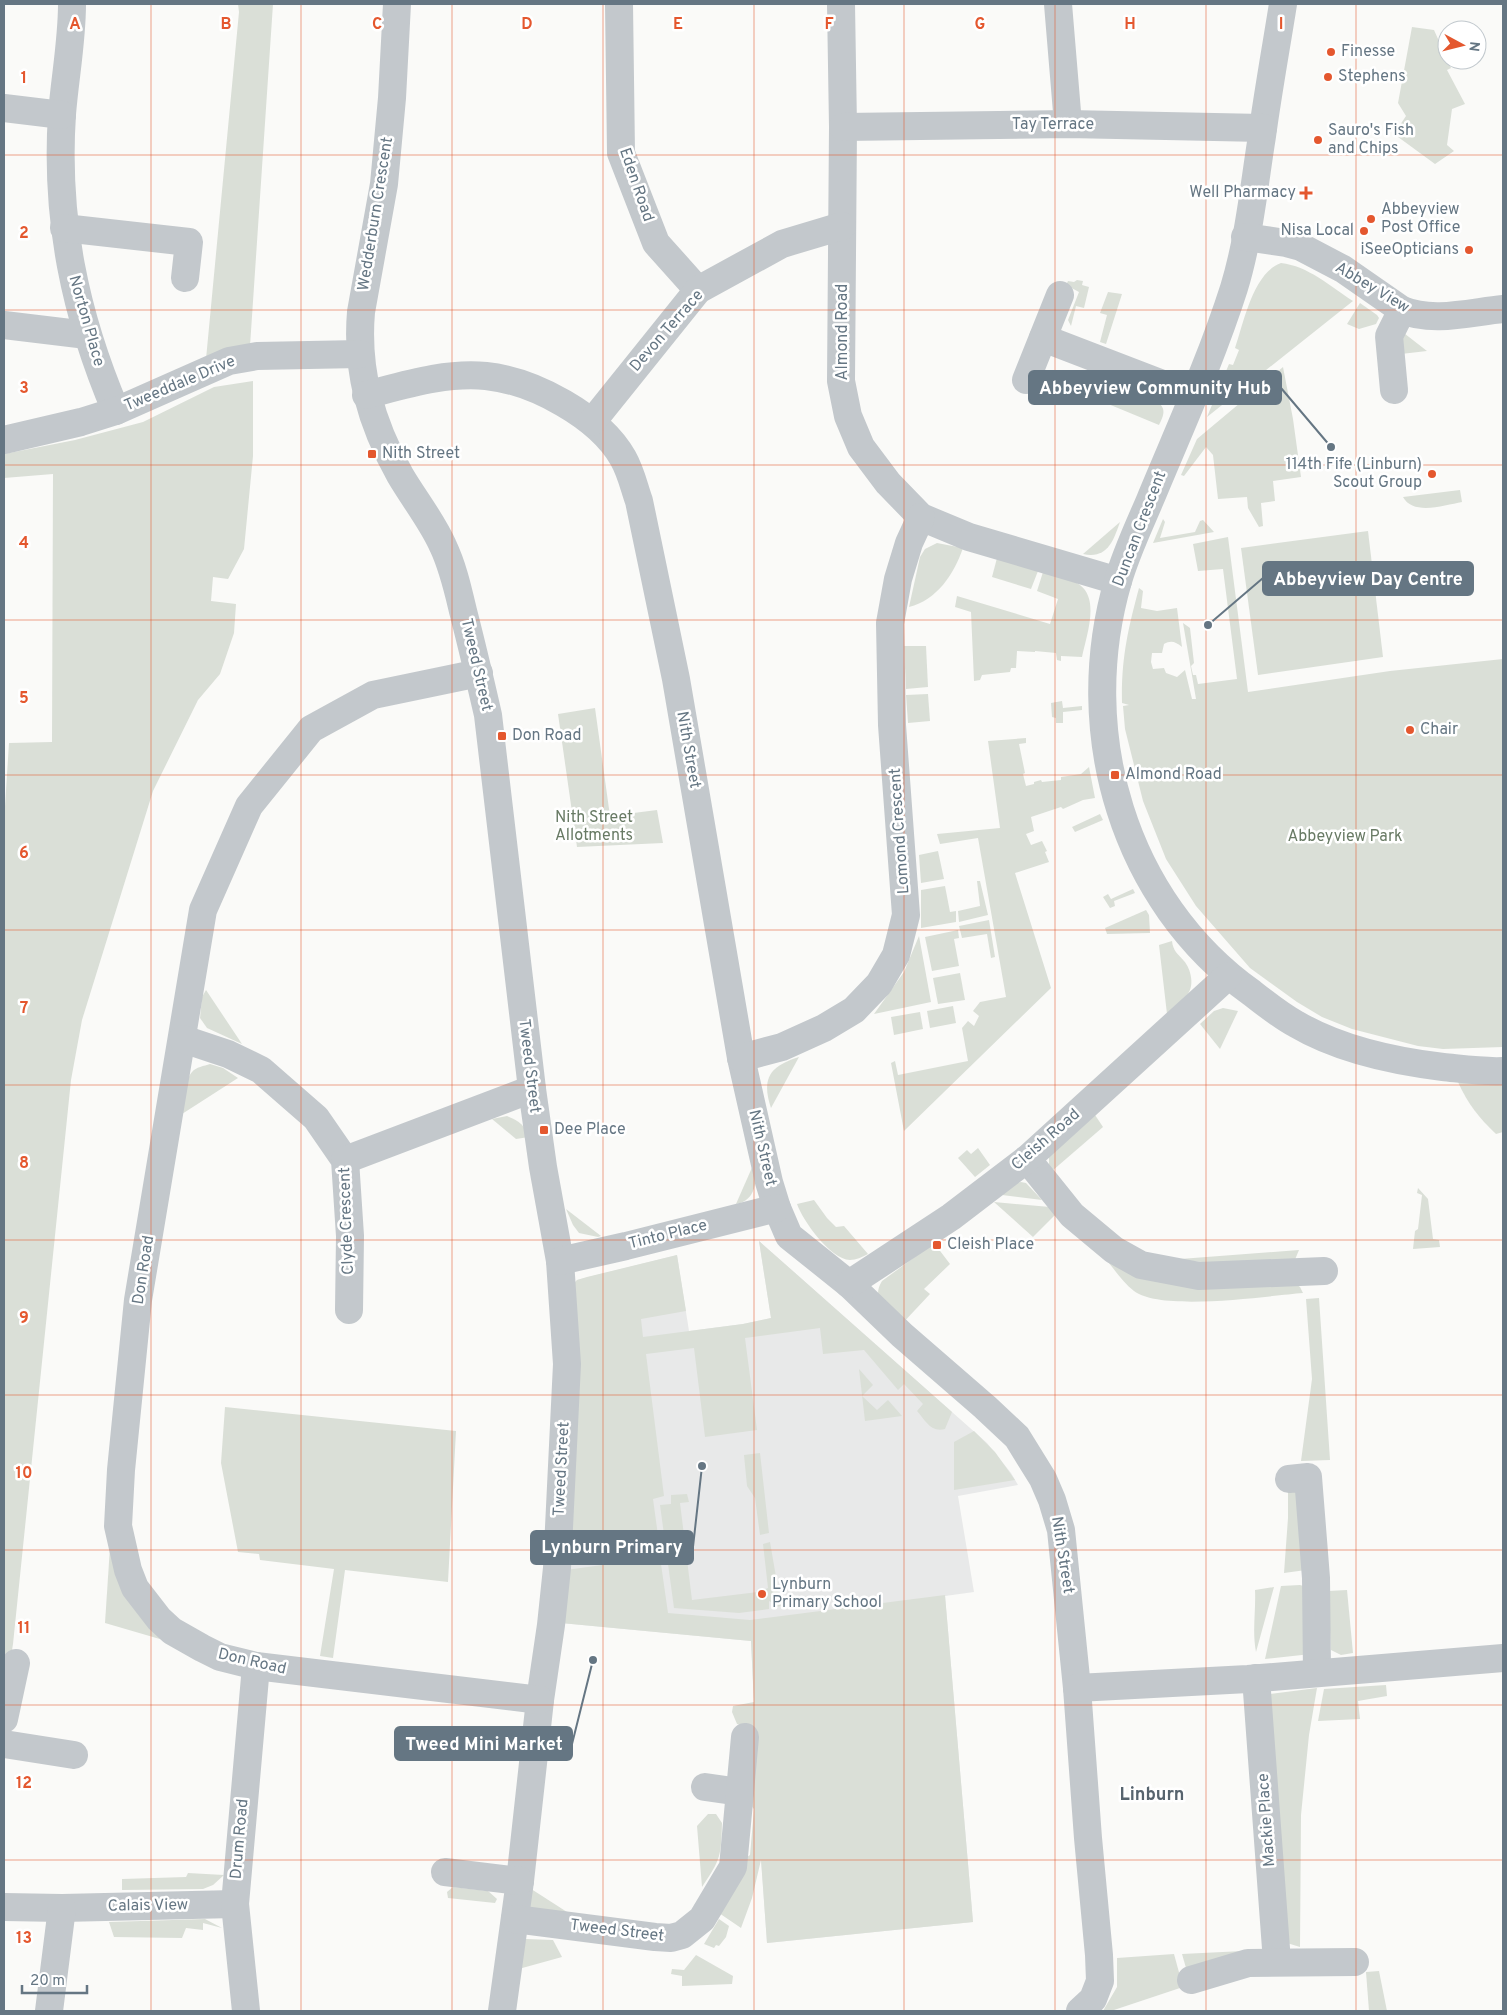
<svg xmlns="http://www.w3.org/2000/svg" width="1507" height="2015" viewBox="0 0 1507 2015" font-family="Overpass,sans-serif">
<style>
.built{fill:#e8e9e9}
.green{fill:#dadfd7}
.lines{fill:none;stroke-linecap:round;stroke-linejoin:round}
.minor{stroke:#c3c8cc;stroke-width:28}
.grid{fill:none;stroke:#e4572e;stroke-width:1;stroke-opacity:0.55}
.poi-dot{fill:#e4572e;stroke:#fff;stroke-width:2}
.labels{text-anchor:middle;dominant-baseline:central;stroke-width:5;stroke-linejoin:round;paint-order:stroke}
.poi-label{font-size:16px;fill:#657683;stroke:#fff;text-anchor:start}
.street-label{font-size:16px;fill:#657683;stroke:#fff}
.park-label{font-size:16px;fill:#687a64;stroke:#fff}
.neighbourhood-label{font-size:18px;font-weight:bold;fill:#57646e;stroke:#fff}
.grid-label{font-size:16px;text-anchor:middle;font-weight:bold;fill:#e4572e;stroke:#fff;stroke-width:5;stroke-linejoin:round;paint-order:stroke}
.leader{fill:none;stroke:#657683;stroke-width:2}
.callout-dot{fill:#657683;stroke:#fff;stroke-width:2}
.callout{fill:#657683;stroke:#657683;stroke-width:2}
.callout-label{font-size:18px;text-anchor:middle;font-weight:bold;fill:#fff}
</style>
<rect width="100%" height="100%" fill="#fafaf8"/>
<!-- built -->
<path class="built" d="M759,1241L987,1443L1011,1473L1018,1485L958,1496L974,1592L945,1596L973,1922L767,1943L761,1858L751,1641L561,1623L577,1280L677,1255L689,1331L743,1324L771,1318Z"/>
<!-- green -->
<g class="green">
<path d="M238,4H273L250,346L206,359L239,12Z"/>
<path d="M1412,27L1434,30L1451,68L1447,70L1465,104L1452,109L1447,145L1454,151L1435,164L1394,134L1406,116L1398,103Z"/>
<path d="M1281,263C1308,266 1330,286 1353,301L1207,417L1229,364L1233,365L1239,350L1235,348C1244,322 1253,273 1281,263Z"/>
<path d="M1077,280L1083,281L1082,285L1089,287L1084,308L1076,306L1071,326L1068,320L1079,292L1066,285L1068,281L1074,282Z"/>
<path d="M1108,292L1122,294L1106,344L1100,342L1107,315L1100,313Z"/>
<path d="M1360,303L1377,315L1379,318L1376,324L1359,329L1347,324Z"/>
<path d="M1400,330L1427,351L1401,354Z"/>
<path d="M1283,367L1293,419L1301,477L1273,481L1275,501L1261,503L1263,526L1259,527L1248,508L1247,497L1218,499L1213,455L1206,447L1184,476L1181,475L1197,439Z"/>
<path d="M1091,379L1093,383L1146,405L1156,401C1167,408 1164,415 1159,425L1084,394Z"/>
<path d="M253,381V456L244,549L228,579L213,577L211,601L236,604L234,633L220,674L198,700L153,791L82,1020L71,1080L13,1644L4,1700V822L9,743L52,742L53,474L4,478V454L75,440L143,422L214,387Z"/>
<path d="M1460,490L1462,502C1445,505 1413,516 1403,497Z"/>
<path d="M1163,519L1165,522L1160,538L1195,532L1200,521L1203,520L1214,532L1153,543Z"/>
<path d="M1120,522C1113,542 1107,559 1083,554Z"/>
<path d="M1368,531L1383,657L1258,675L1241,548Z"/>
<path d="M1228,537L1248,692L1390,671L1503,659V1047L1443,1049L1418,1046L1352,1029L1322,1017L1297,1002L1250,968L1196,906L1166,859L1143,801L1125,729L1123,706L1129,705L1122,703C1121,659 1128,629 1139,588L1143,591L1141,608L1157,611L1177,608L1182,647C1176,642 1171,640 1164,644L1162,653H1152L1151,662L1153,669L1164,668L1166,673L1177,677L1185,670L1192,699H1196L1183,623L1190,628L1194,663L1191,666L1193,675H1196L1198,684L1237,679L1223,569L1198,571L1193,544Z"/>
<path d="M937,543L963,548C954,574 937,600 909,607L920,557L925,549Z"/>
<path d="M997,558L1038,571L1031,589L992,577Z"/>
<path d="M1043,572C1054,575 1071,578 1080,585C1100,600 1086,637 1082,657L1061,656V661L1057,660L1056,653L1035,651V649V652L1017,651L1016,668H1011L1010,672L982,675L980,680L974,681L971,612L955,607L957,596L1050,624L1058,599L1037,591Z"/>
<path d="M904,646H926L928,687L906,689Z"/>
<path d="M928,694L930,721L908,723L906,695Z"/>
<path d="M1062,701L1063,708L1082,706V710L1063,712V723H1056V718L1052,717L1051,703Z"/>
<path d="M595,708L610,816L657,810L663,843L577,847L558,714Z"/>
<path d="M1026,738V743L1019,744L1025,773L1023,774L1026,786L1034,784V782L1041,780L1042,782L1061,780V777L1081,774L1089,767L1095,798L1083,800L1063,809L1061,807L1031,817L1034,831L1026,834L1031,845L1042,841L1047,851L1045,852L1049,862L1015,873L1051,988L904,1131L891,1063L895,1061L898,1075L968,1061L962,1028L968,1021L974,1026L979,1016L973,1011L980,1002L1006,997L978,838L940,844L937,834L1000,828L988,741Z"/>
<path d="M1100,814L1103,820L1075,832L1072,827Z"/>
<path d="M938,851L944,879L921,883L919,855Z"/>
<path d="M977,881H980L988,915L959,922L958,911L980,906Z"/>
<path d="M945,886L950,912L956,911V922L921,928V890Z"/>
<path d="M1133,889L1135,893L1114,901L1115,906L1110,908L1103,897L1108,894L1111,899Z"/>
<path d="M1146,910L1149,915L1150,933L1107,934L1105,928Z"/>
<path d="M989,920L995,957L991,958L987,934L962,938L959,926Z"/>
<path d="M958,930L959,938L954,939L959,966L932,971L925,937Z"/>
<path d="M919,936L931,1002L874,1014L904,972Z"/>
<path d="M1172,941C1173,951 1178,954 1184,961C1191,969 1195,986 1187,995C1181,1002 1173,1007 1167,1014L1159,945Z"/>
<path d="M960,973L965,1000L938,1004L933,978Z"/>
<path d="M206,990L242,1044L207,1028L200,1018L202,997Z"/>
<path d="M953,1006L956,1023L930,1028L927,1011Z"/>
<path d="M1223,1008L1238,1011L1220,1049L1200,1024L1214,1011Z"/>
<path d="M920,1012L923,1029L894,1035L891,1017Z"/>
<path d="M799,1057L771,1108C761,1078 770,1066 799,1057Z"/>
<path d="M210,1064L223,1068L238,1078L182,1114C184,1102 184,1081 192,1072C196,1067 204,1066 210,1064Z"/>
<path d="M1503,1081V1132L1496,1134C1479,1118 1468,1104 1458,1082Z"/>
<path d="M1095,1115L1103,1127L1052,1171L1049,1165V1157Z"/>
<path d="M507,1116C519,1121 525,1125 529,1137L516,1139L492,1119Z"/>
<path d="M978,1148L990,1165L975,1177L958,1158L967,1150L971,1154Z"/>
<path d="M754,1163C758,1179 756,1201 736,1204Z"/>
<path d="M1021,1182L1026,1183L1042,1200L1002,1195L1016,1183Z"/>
<path d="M1418,1188L1428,1199L1433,1239L1439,1240L1440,1247L1413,1249L1415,1231L1418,1229L1422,1195L1417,1193Z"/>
<path d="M814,1200L827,1218L836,1227L844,1226L868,1254C862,1257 856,1260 850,1260C830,1259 803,1221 797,1204Z"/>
<path d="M994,1202L1050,1207L1055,1215L1033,1237Z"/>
<path d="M566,1209L601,1236L598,1237L579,1233L573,1225Z"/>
<path d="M759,1241L952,1412L945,1429C931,1433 925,1420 917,1411L923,1404L904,1384L898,1390L864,1350L823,1354L820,1328L745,1338L757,1430L705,1437L694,1348L646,1354L664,1496L653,1499L660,1550L567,1563L571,1286L577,1280L587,1277L677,1255L686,1311L641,1319L643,1337L743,1324L771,1318Z"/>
<path d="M934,1243L950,1264L924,1289L930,1294L900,1326C888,1312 870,1300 882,1281Z"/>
<path d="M1299,1250L1294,1262L1273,1266L1167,1260Z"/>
<path d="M1103,1256L1293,1282L1300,1287L1303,1293C1266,1296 1162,1312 1134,1291C1122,1282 1113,1267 1103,1256Z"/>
<path d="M1319,1298L1330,1460L1301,1461L1312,1379L1306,1299Z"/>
<path d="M859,1369L873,1385L862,1396L877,1410L888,1400L902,1416L865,1421Z"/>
<path d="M225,1407L456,1431L448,1582L345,1570L333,1658L320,1656L334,1569L260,1560L259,1554L238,1552L221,1463Z"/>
<path d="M974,1431L995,1452L1015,1480L954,1490V1442Z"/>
<path d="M760,1453L769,1533L760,1535L755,1498L747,1486L744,1455Z"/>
<path d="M1288,1487L1298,1491L1306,1570L1284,1573L1288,1518Z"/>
<path d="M687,1494L689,1502L680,1503L692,1600L758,1592L768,1588L763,1544L770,1542L781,1606L772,1608L771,1602L769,1601V1609L739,1613L674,1608L660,1505L671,1504V1495Z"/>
<path d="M110,1547L170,1642L105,1623Z"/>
<path d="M660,1557L668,1613L750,1620L945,1595L973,1922L767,1943L761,1860L752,1898L741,1928L719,1913L741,1861L750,1855L754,1809L746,1800L741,1725L737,1724L732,1712L733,1706L754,1702L751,1641L561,1623L566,1570Z"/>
<path d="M1300,1585L1307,1587L1311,1654L1265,1659L1281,1586Z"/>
<path d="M1274,1587L1256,1652C1252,1631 1256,1611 1255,1590Z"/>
<path d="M1347,1590L1353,1653L1341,1655L1331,1650L1328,1591Z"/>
<path d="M1386,1685L1387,1696L1358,1701L1360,1719L1318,1721L1324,1689Z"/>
<path d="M1317,1688L1309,1735L1301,1815L1300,1947L1287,1943L1270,1694Z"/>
<path d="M708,1814H716L722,1823C721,1856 721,1859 702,1887L697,1826Z"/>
<path d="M188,1873L224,1875L213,1885L203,1889L122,1890V1879L186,1877Z"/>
<path d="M525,1885L567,1912L528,1917Z"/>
<path d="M453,1887L488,1891L497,1899L495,1903L448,1898L447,1892Z"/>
<path d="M205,1919L222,1928L203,1923V1930L186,1928L182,1938L114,1937L109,1922Z"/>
<path d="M719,1919L729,1926L726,1937L719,1946L716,1945L714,1948L704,1944Z"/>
<path d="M526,1939L553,1940L562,1957L515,1970Z"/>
<path d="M1243,1951L1186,1968L1182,1954Z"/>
<path d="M1174,1954L1183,1987L1111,2011H1103L1117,1987V1958Z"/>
<path d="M696,1955L733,1976L732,1984L682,1986V1976L671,1974L672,1969L684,1970Z"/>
<path d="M1379,1971L1387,2011H1369L1366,1972Z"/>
</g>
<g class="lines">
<!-- minor -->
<g class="minor">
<path d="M72,4C72,41 65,77 62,114C55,219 75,315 116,411"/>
<path d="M397,4L392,98L384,184L361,312C356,371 371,423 400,475C414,499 432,521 443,546C453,567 458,590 463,611C472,646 480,680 488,715L532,1089L543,1167L560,1261L567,1364L557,1568L551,1625L540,1700L520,1881L502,2011"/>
<path d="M619,4L621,153L656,243L698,290"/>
<path d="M841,4L843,127L841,381L848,416L861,447L888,483L921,517L969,537L1118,581"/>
<path d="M1058,4L1068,124"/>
<path d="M1283,4C1276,48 1268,92 1262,136C1254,186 1249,239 1234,288C1211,360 1179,430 1150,500C1139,526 1126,553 1118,581C1074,732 1123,901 1252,993C1266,1004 1281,1016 1296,1024C1340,1050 1393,1061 1443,1067C1463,1069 1483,1072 1503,1071"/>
<path d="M4,108L62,115"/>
<path d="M843,127L1068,124L1263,128"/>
<path d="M64,228L189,242L185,278"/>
<path d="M1245,237L1286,243L1301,247L1343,269L1402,310C1433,323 1471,312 1503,309"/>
<path d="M4,325L87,335"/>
<path d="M1043,338L1194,396"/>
<path d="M1026,380L1060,295"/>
<path d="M1394,390L1389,336L1402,310"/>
<path d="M366,395C405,385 446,372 486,376C534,381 599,416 623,458C631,472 634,487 639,501L676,679L741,1058L769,1182L777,1208L789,1236L849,1284L902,1335L985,1407L1017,1437L1043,1479L1052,1500L1061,1530L1077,1688L1088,1838L1099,1955L1100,1981L1093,1999L1080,2011"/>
<path d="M592,422L698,290L782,244L842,226"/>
<path d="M4,440L81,422L116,411L229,361L257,356L360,354"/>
<path d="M479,673L373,695L311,729L249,806L203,910L138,1300L121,1470L118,1526L128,1570L135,1588L159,1619L172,1631L202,1648L220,1657L256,1666L540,1700"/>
<path d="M183,1039L228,1054L261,1070L316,1118L345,1160L350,1236L349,1310"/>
<path d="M741,1058L782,1047L824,1028L854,1010L879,984L896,955L906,915L892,725L890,623L898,579L909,543L921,517"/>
<path d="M1027,1159L1072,1215L1114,1250L1141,1265L1199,1276L1324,1271"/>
<path d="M345,1160L532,1089"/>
<path d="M560,1261L626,1246L777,1208"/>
<path d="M849,1284L951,1217L1027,1159L1228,976"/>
<path d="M1289,1479L1308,1477L1316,1578L1317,1672"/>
<path d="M1256,1678L1277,1962"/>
<path d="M1077,1688L1248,1679L1503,1658"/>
<path d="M4,1719L16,1663"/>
<path d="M4,1744L74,1755"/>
<path d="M705,1787L740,1792"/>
<path d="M445,1872L520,1881"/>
<path d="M4,1907L62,1908L235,1904"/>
<path d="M515,1919L655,1937L671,1938L682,1935L702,1919L733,1867L745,1737"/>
<path d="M1191,1980L1248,1963L1355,1962"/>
<path d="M49,2011L62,1908"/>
<path d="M246,2011L235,1904L256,1666"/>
</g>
</g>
<!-- grid -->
<path class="grid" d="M151,4V2011M301,4V2011M452,4V2011M603,4V2011M754,4V2011M904,4V2011M1055,4V2011M1206,4V2011M1356,4V2011M4,155H1503M4,310H1503M4,465H1503M4,620H1503M4,775H1503M4,930H1503M4,1085H1503M4,1240H1503M4,1395H1503M4,1550H1503M4,1705H1503M4,1860H1503"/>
<!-- markers -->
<g class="poi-dot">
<circle cx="1331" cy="52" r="5"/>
<circle cx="1328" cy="77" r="5"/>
<circle cx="1318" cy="140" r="5"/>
<path d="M1303.5 185.5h5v5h5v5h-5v5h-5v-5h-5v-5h5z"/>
<circle cx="1371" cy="219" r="5"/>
<circle cx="1364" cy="231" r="5"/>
<circle cx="1469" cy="250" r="5"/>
<rect x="367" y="449" width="10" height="10" rx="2.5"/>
<circle cx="1432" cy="474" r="5"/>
<circle cx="1410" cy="730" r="5"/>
<rect x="497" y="731" width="10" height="10" rx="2.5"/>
<rect x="1110" y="770" width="10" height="10" rx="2.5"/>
<rect x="539" y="1125" width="10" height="10" rx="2.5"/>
<rect x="932" y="1240" width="10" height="10" rx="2.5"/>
<circle cx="762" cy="1594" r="5"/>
</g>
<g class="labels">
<!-- poi labels -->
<g class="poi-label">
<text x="1341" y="52">Finesse</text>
<text x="1338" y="77">Stephens</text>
<text x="1328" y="131">Sauro's Fish<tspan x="1328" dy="18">and Chips</tspan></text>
<text x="1296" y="193" text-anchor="end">Well Pharmacy</text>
<text x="1381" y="210">Abbeyview<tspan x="1381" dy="18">Post Office</tspan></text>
<text x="1354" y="231" text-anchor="end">Nisa Local</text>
<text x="1459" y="250" text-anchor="end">iSeeOpticians</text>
<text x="382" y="454">Nith Street</text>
<text x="1422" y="465" text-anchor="end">114th Fife (Linburn)<tspan x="1422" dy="18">Scout Group</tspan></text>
<text x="1420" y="730">Chair</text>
<text x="512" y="736">Don Road</text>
<text x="1125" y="775">Almond Road</text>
<text x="554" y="1130">Dee Place</text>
<text x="947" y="1245">Cleish Place</text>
<text x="772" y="1585">Lynburn<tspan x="772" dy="18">Primary School</tspan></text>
</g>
<!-- street labels -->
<g class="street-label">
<text x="1053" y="125">Tay Terrace</text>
<text transform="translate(636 185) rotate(71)">Eden Road</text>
<text transform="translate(376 214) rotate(-81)">Wedderburn Crescent</text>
<text transform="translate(1372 288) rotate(31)">Abbey View</text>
<text transform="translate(86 321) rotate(74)">Norton Place</text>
<text transform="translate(667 331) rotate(-49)">Devon Terrace</text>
<text transform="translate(843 332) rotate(-90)">Almond Road</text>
<text transform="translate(180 384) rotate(-23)">Tweeddale Drive</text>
<text transform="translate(1140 529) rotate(-69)">Duncan Crescent</text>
<text transform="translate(476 665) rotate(77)">Tweed Street</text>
<text transform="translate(688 750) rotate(80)">Nith Street</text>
<text transform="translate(900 831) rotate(-94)">Lomond Crescent</text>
<text transform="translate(529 1066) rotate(83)">Tweed Street</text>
<text transform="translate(1046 1140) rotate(-41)">Cleish Road</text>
<text transform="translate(762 1148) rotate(77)">Nith Street</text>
<text transform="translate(347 1221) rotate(-92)">Clyde Crescent</text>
<text transform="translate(668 1235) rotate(-14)">Tinto Place</text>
<text transform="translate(144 1270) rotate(-81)">Don Road</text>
<text transform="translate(562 1469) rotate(-87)">Tweed Street</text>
<text transform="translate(1062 1555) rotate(81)">Nith Street</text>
<text transform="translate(252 1662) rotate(13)">Don Road</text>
<text transform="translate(1267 1820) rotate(-94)">Mackie Place</text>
<text transform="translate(240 1839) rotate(-85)">Drum Road</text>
<text transform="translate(148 1906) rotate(-1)">Calais View</text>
<text transform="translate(617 1931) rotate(7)">Tweed Street</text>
</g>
<!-- park labels -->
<g class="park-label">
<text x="594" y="818">Nith Street<tspan x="594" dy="18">Allotments</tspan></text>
<text x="1345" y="837">Abbeyview Park</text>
</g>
<!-- neighbourhood labels -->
<g class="neighbourhood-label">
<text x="1152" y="1795">Linburn</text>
</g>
</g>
<g class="grid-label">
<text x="75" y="29">A</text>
<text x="226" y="29">B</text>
<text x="377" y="29">C</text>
<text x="527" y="29">D</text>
<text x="678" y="29">E</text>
<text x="829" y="29">F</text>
<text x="980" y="29">G</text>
<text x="1130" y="29">H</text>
<text x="1281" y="29">I</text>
<text x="24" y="83">1</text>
<text x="24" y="238">2</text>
<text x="24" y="393">3</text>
<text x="24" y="548">4</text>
<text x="24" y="703">5</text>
<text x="24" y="858">6</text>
<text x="24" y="1013">7</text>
<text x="24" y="1168">8</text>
<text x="24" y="1323">9</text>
<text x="24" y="1478">10</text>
<text x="24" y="1633">11</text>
<text x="24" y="1788">12</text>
<text x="24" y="1943">13</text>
</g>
<!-- callouts -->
<path class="leader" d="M1331 447L1281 388M1208 625L1263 578M702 1466L693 1547M593 1660L572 1744"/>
<g class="callout-dot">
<circle cx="1331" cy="447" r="5"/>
<circle cx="1208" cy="625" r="5"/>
<circle cx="702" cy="1466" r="5"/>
<circle cx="593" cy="1660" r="5"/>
</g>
<g class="callout">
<rect x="1029" y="371" width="252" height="33" rx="5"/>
<rect x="1263" y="562" width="210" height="33" rx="5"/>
<rect x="531" y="1531" width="162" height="33" rx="5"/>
<rect x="395" y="1727" width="177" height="33" rx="5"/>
</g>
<g class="callout-label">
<text x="1155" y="394">Abbeyview Community Hub</text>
<text x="1368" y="585">Abbeyview Day Centre</text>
<text x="612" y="1553">Lynburn Primary</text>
<text x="484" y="1750">Tweed Mini Market</text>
</g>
<!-- border -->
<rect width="1507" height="2015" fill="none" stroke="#657683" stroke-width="10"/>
<!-- north arrow -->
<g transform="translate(1462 45) rotate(97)"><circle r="24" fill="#ffffff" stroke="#c1c8cd"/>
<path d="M0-4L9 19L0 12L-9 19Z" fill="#e4572e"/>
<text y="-8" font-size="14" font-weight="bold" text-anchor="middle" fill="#657683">N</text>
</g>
<!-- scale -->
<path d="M22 1985v8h65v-8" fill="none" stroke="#657683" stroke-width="2.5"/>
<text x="30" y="1985" font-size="15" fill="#657683" stroke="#ffffff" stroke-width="4" paint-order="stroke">20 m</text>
</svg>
